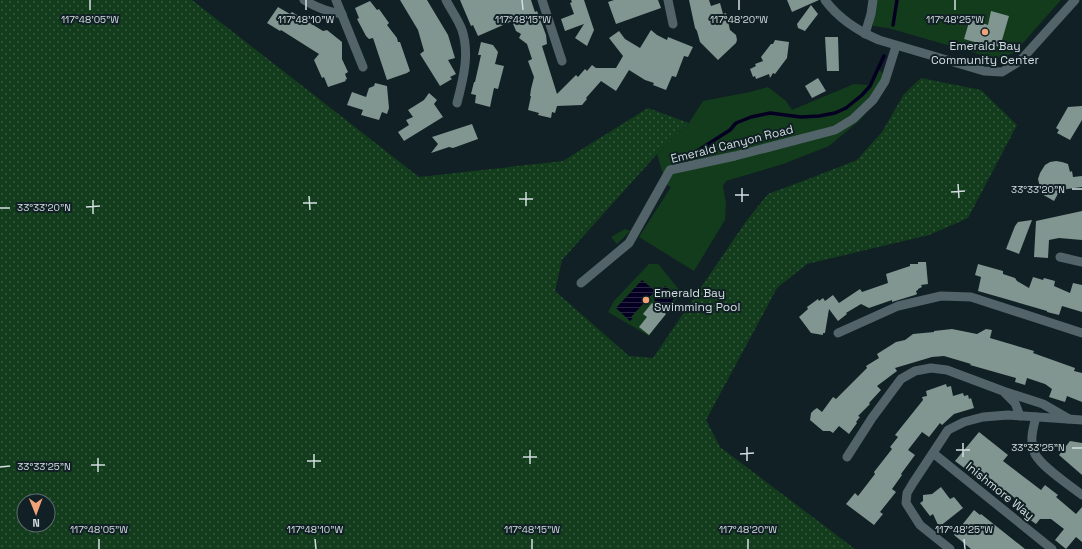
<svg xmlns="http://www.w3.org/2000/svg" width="1082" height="549" viewBox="0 0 1082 549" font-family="'Space Grotesk',sans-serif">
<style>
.grass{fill:url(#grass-dots);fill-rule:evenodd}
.green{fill:#133c1c}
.water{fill:url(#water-rules)}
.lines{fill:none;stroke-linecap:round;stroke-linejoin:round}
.stream{stroke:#050021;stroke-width:3.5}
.building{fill:#819591}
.minor{stroke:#526469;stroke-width:9}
.ticks{fill:none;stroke:#d4dee0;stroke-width:1.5}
.poi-dot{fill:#f0a279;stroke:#102024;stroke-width:1.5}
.labels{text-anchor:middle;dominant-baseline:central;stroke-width:4;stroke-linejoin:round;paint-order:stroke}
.poi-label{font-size:12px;fill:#d4dee0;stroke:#102024}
.street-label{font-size:12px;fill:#d4dee0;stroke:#102024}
.ticks-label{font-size:10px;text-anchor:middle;fill:#d4dee0;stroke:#102024;stroke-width:4;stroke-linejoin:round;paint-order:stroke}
</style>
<defs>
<pattern id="grass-dots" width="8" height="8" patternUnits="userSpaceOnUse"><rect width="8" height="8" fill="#133c1c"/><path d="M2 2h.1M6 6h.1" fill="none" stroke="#34583d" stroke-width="1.8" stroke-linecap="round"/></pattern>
<pattern id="water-rules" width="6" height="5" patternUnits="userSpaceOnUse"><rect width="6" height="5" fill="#050021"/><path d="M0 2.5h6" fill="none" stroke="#292541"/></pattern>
</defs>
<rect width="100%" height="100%" fill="#102024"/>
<!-- grass -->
<path class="grass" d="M0,0H192L419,177L563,161L648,108L689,123L657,154L562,260L555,291L629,356L653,358L747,220L768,194L811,178L857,160L882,132L904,94L921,78L981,90L1017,125L968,218L929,235L807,264L777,288L706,420L720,447L855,549H0ZM24,501H48V525H24Z"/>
<!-- green -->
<g class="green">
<path d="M875,0H1061L1014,53L996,59L888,28L873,26L872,14Z"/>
<path d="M878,68L887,79L877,99L859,121L829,146L783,164L726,181L723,186L726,204L725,220L694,271L639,237L671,187L666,184L657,154L689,123L703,101L750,92L768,87L786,101L792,110L854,84L868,85Z"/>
<path d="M625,229L630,231L617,244L611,237Z"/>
<path d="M649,264H657L659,265L680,291V294L649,336L608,312L614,301Z"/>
</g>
<!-- water -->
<g class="water">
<path d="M642,280L655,291L631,317L633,318L630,321L616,308Z"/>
<path d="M665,286L677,295L666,309L654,300Z"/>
</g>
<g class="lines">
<!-- stream -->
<g class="stream">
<path d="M893,25L897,0"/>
<path d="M691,155L730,130L736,123L751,117L770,113L801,117L819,116L835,113L846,108L862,95L870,86L884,56"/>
</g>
</g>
<!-- building -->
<g class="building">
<path d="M400,0H427L448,35L455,58L448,60L456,74L450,77L452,79L440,86L420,54L424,51L418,30Z"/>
<path d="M460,0H531L535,12L537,11L546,35L547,44L542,46L557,94L576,75L578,77L585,69L587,71L592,65L596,68H616L623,56L609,38L619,31L625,39L640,48L651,30L657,35L667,40L668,37L693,47L688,57L684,56L676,77L672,76L666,90L653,85L654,83L645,80L629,70L616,91L601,81L586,98L587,99L582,105L557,106L555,113L552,112L551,118L538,115L539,113L528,110L531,96H530L531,89L534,77L528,61L532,59L527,44L519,38L521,34L516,31L512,21L478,36L473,25L471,26Z"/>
<path d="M571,0H584L594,30L587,46L575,38L584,24L565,31L561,19L574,14L570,3L572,2Z"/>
<path d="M614,0H658L661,8L616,24L608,2Z"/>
<path d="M689,0H709L711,6L720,3L723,14L726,13L730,30L736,35L737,40L736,43L718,60L700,42L697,31L695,28Z"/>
<path d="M787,0H819L792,12Z"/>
<path d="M370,1L377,10L379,9L389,23L387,25L397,38L398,42H400L410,71L407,73L387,80L373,38L369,39L366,36L357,19L359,18L355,8Z"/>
<path d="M811,5L818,14L805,31L798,28L797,24Z"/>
<path d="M278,7L290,14L292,12L323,31L327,30L342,42V59L348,72L345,74L347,79L345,80L346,81L328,87L324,77L322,78L314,60L319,54L281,30L280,31L267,23Z"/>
<path d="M991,11L1009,16L1000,47L986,43L985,45L964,39L970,19L988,25Z"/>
<path d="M825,37H838L839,71H827Z"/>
<path d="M775,40L789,42L787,58L775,74L773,73L770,78L769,74L756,79L755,76L753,77L750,69L756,66L755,64L763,61L761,57L771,44H773Z"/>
<path d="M481,42L493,45L498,52L495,64L504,66L498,89L494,88L490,107L475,103L476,95L471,94L474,82H475L481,55H478Z"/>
<path d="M818,78L826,91L812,98L805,86Z"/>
<path d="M375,83L387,86L389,108L387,114L382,112L379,120L361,115L363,110L347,105L352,92L366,97L369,88L374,86Z"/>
<path d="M429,93L437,100L434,104L443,117L404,141L398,132L409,125L406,120L413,117L408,110L424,100Z"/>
<path d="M1082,106V120L1070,140L1057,133L1059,130L1056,128L1068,107Z"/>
<path d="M472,124L478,139L453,148L449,147L431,153L438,144L432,137Z"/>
<path d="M1056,161L1062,162L1068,164L1070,172L1072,171L1073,177L1082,176V187L1060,190L1054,201L1040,193L1041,191L1038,179L1040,173L1045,165L1050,162Z"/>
<path d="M1082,211V240L1059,238L1049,240L1048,258L1034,257L1036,221Z"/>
<path d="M1032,220L1019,254L1006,249L1015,226L1018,222Z"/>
<path d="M918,262H926L928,284L921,285L922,287L918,289V290L916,291L917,294L915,295L892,302V300L869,308L861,304L846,313L847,314L838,321L829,309L825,333H823V335L811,333L799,317L808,309L807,307L818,299L819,301L823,298L825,301L833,295L839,303L860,289L862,292L888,283L886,274L910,266V264H918Z"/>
<path d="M978,264L1003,271V274L1015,278L1017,281L1029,288L1033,277L1043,280L1044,278L1055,281L1054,286L1070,293L1073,283L1082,285V312L1062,306L1059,315L1047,312V311L978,291L981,277L975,275Z"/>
<path d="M652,303L666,314L649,335L639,327L647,317L643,314Z"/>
<path d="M952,329L977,334L986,329L992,330L990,338L1034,351L1033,353L1075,368L1074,371L1082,373V402L1067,396L1065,402L1049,397L1052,389L1045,384L1027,378L1025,385L1015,382L1016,378L970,365L971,364L944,356L932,357L895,368L897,371L877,386L881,390L869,403L870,404L858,416L860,417L856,422L857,423L849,434L839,426L833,433L830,431H823L810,420L811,413L814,410L817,408L822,412L833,397L836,399L867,368L866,366L879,358L877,354L896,342L905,340L913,334L934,332V331Z"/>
<path d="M946,384L947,387L951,386L953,396L963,393L964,396L968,395L969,399L971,398L974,408L954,414L942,425L940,423L929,437L922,432L908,450L915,455L901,474L902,475L892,489L896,492L880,512L883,514L874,525L846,504L855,493L858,496L875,474L874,472L892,449L890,447L898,437L895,435L923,400L922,397L927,396L926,391Z"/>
<path d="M979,432L1008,455L1003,461L1041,490L1045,485L1058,495L1056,497L1076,514L1082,507V542L1076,537L1066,549L1055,540L1064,529L1051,519H1040L1036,524L1022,514L1027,508L1005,490L1000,496L990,489L991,488L955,461Z"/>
<path d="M1070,441L1082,443V475L1059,455Z"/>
<path d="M941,487L950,499L954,497L963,508L939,527L933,514L930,516L920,503L923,501V495L932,494Z"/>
<path d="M974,510L980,515L981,514L1025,549H971L954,535Z"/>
</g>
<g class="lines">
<!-- minor -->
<g class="minor">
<path d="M304,0C317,8 327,12 342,14"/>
<path d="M336,0L363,67"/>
<path d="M446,0C451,10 458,19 462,30C470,54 463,80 457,103"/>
<path d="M542,0L562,61"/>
<path d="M668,0L673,24"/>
<path d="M825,0C839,19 858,31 879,40L984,71L1002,72L1020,61L1075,0"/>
<path d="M865,34L871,14L873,0"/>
<path d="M1060,257L1082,262"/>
<path d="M581,283L629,243L670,170L735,156L835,130L853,119L873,100L885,81L896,46"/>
<path d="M838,333L898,306L941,296L971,297L1082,333"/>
<path d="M1005,393L1015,403L1020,416"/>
<path d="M1036,417C1033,428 1029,442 1035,454C1042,467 1069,485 1082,495"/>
<path d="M933,453L1052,549"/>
<path d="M847,457L872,418L901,379L915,371L931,368L947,370L1003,391L1043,404L1069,419"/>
<path d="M950,549L920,525L906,503L907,493L913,483L948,430L964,422L983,417L1008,415L1082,420"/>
</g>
</g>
<!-- ticks -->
<path class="ticks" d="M90,0V10M306,0V10M522,0L523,10M739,0V10M955,0V10M958,184L959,198M742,188V202M1072,189H1082M526,192V206M951,192L965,191M735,195H749M309,196L310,210M519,199H533M93,200V214M303,203H317M86,207L100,206M0,208H10M963,443V457M747,447V461M1072,448H1082M530,450V464M956,450H970M314,454V468M740,454L754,453M523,457H537M98,458V472M307,461H321M91,465H105M0,467L10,466M99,539V549M315,539L316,549M532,539V549M748,539V549M964,539L965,549"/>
<!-- markers -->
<g class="poi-dot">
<circle cx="985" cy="32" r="4"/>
<circle cx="646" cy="300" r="4"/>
</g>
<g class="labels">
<!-- poi labels -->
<g class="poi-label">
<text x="985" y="46">Emerald Bay<tspan x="985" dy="14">Community Center</tspan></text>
<text x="654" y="293" text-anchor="start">Emerald Bay<tspan x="654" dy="14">Swimming Pool</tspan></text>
</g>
<!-- street labels -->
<g class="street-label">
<text transform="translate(732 144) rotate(-14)">Emerald Canyon Road</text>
<text transform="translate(1000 491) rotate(39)">Inishmore Way</text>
</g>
</g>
<g class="ticks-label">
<text x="90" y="23">117°48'05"W</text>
<text x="306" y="23">117°48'10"W</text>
<text x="523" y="23">117°48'15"W</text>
<text x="739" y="23">117°48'20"W</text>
<text x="955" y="23">117°48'25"W</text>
<text x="1038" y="193">33°33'20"N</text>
<text x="44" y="211">33°33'20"N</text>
<text x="1038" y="451">33°33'25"N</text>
<text x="44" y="470">33°33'25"N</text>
<text x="99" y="533">117°48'05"W</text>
<text x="315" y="533">117°48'10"W</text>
<text x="532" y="533">117°48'15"W</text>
<text x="748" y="533">117°48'20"W</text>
<text x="964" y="533">117°48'25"W</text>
</g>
<!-- north arrow -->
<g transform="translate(36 513) rotate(179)"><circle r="19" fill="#102024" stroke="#5e6c6f"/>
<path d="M0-3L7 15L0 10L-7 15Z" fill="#f0a279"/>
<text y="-6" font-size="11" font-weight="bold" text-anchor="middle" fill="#d4dee0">N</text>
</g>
</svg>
